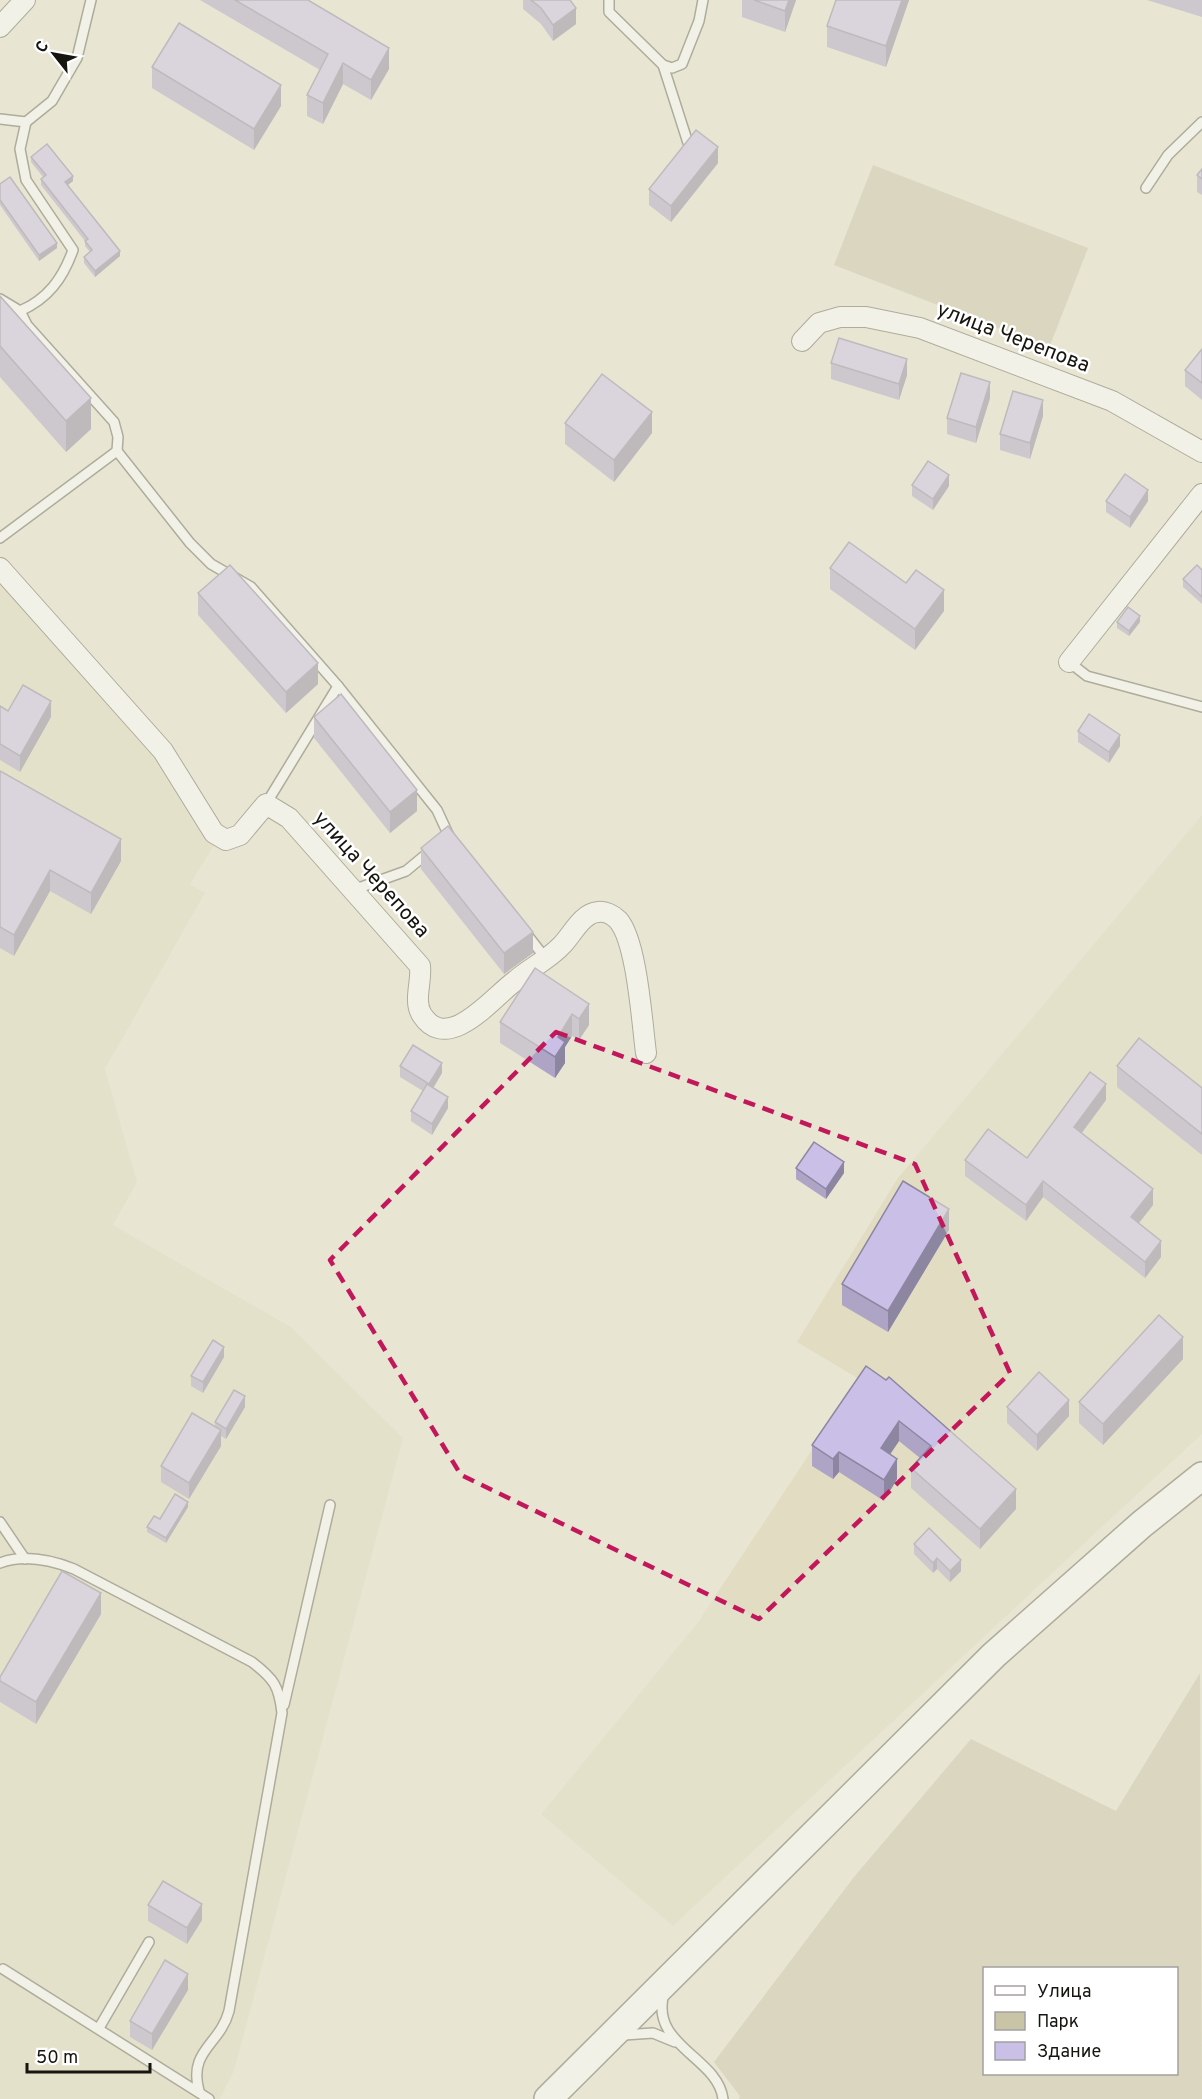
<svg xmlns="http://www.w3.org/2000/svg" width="1202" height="2099" viewBox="0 0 1202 2099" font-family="Overpass,sans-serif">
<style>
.built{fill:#e1dcc2}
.green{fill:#cac4a6;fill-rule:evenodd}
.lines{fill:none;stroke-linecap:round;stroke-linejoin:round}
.lane-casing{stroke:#696656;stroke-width:12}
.street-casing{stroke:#696656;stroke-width:22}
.secondary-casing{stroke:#696656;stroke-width:30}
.lane{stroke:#fff;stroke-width:9}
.street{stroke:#fff;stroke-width:20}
.secondary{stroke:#fff;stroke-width:27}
.wall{fill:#aea4c6}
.shaded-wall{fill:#8d86a1}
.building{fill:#cabfe6;stroke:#8d86a1;stroke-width:1.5}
.marked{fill:none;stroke:#c2185b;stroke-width:4.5;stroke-dasharray:12 8;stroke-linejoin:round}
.labels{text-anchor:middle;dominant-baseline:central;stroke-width:5;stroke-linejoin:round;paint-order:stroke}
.street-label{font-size:21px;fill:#16150f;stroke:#fff}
</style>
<rect width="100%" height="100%" fill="#e8e5d3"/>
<!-- built -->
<g class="built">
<path d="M0,578L149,743L215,844L190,884L205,893L105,1069L137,1182L113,1225L291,1327L403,1438L234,2071L220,2099H0Z"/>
<path d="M1202,815V1434L673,1926L541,1814L698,1622L859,1379L797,1342L898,1178Z"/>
</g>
<!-- green -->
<g class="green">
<path d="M873,165L1088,248L1049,348L834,265Z"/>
<path d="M1200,1673L1202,2099H739L740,2096L714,2062L854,1877L971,1739L1116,1811ZM1176,1968V2074H984V1968Z"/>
</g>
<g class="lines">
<defs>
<g id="lane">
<path d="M609,0V12L663,65L672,68L682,64L699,21L703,0"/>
<path d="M663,65L688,143"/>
<path d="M0,119L26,122L20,149L26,180L73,250C63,278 48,299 20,311L0,299"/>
<path d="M26,122L52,101L77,58L91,0"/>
<path d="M1146,188L1168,155L1202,122"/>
<path d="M20,311L27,325L114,422L118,437L117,451"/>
<path d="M0,538L117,451L190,543L211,564L251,587L338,686L266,804"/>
<path d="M1069,662L1087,676L1202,707"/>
<path d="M338,686L437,810L449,836"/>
<path d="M353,890L406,871L430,851"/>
<path d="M525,932L546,959"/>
<path d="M0,1522L25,1559"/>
<path d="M0,1563C24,1554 51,1560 74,1569L252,1662C274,1679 279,1686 282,1713L229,2011C220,2045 188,2050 199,2091"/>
<path d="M284,1705L330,1505"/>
<path d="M3,1969L209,2099"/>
<path d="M664,1993C649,2046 718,2057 723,2099"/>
<path d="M99,2028L149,1942"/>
<path d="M624,2035L653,2033L675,2042"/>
</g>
<g id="street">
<path d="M0,27L25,0"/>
<path d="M802,341L819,323L840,317H866L920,328L1112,401L1202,452"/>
<path d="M0,568L163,751L214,833L226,840L240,835L266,804L289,818L420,966C422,982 413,1001 422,1015C448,1055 493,997 515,981C530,968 548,960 562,945C572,935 582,913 598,912C605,911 613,915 618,920C637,941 642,1023 646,1053"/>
<path d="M1069,662L1202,494"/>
</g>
<path id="secondary" d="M548,2099L994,1655L1142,1524L1202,1476"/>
</defs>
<!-- lane casing -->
<use href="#lane" class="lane-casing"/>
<!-- street casing -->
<use href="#street" class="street-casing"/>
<!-- secondary casing -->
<use href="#secondary" class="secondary-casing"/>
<!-- lane -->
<use href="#lane" class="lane"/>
<!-- street -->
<use href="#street" class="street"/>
<!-- secondary -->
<use href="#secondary" class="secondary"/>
</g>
<!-- wall -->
<g class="wall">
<path d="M200,0H308L389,69L371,100L343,84L323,124L307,116V95L320,70Z"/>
<path d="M523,0H570L576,24L553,41L541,24L523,9Z"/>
<path d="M742,0H796L785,32L742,17Z"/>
<path d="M909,0L886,67L827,47V26Z"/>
<path d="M1147,0H1202V17Z"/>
<path d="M152,67L281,106L254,150L152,88Z"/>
<path d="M31,157L73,181L68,185L120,256L95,277L84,263V257L90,252L85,246V241L41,185V179L43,177L31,162Z"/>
<path d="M718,163L671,222L649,205V189Z"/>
<path d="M1202,169V195L1197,192V175Z"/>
<path d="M0,184L57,248L39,261L0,205Z"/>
<path d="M0,296L91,429L66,452L0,377Z"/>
<path d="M1202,349V400L1185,386V370Z"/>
<path d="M831,363L907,375L899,400L831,379Z"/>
<path d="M990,398L976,443L947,434V418Z"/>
<path d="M1043,416L1030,459L1000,450V434Z"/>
<path d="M565,423L652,433L614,482L565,444Z"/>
<path d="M912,485L949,486L933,510L912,496Z"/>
<path d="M1106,501H1148L1130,528L1106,512Z"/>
<path d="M830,568L944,611L915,650L830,589Z"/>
<path d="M1202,570V604L1183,587V579Z"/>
<path d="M198,593L318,684L286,713L198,615Z"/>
<path d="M1117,622H1140L1129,636L1117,628Z"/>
<path d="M0,706L8,711L51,717L20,772L0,760Z"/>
<path d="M314,717L417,811L390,833L314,738Z"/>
<path d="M1078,731L1120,746L1109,763L1078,742Z"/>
<path d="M0,771L121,861L91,914L50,891L14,956L0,948Z"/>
<path d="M421,848L533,953L504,974L421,869Z"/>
<path d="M535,968L589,1025L579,1040L572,1036L565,1047V1063L555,1078L500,1043V1022Z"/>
<path d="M400,1066L442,1073L433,1088L448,1108L432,1135L411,1121V1111L423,1091L400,1077Z"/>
<path d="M1117,1066L1202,1088V1155L1117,1087Z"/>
<path d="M1106,1100L1082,1133L1153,1205L1139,1223L1161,1257L1145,1278L1043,1197L1026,1221L965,1176V1160L1027,1158Z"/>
<path d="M796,1168L844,1173L826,1199L796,1179Z"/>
<path d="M949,1230L888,1332L842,1305V1284Z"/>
<path d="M224,1357L203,1393L191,1386V1376Z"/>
<path d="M1183,1359L1103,1445L1079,1423V1402Z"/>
<path d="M866,1366L1016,1509L980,1549L911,1488V1468L920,1458L899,1441L890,1454L897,1479L884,1501L839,1472L833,1479L812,1466V1445Z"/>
<path d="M245,1407L226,1439L221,1436V1446L189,1499L161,1482V1466L215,1427V1422Z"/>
<path d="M1007,1407L1069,1416L1037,1451L1007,1423Z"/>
<path d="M188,1507L166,1543L147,1532V1527L160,1519Z"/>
<path d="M914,1544L961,1571L950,1582L937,1569L933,1573L914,1554Z"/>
<path d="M101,1614L36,1724L0,1702V1677Z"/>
<path d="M148,1905L202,1920L187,1944L148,1921Z"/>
<path d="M188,1990L152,2050L130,2037V2021Z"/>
</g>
<!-- shaded-wall -->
<g class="shaded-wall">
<path d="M789,0H796L785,32V11Z"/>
<path d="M902,0H909L886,67V46Z"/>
<path d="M576,8V24L553,41V25Z"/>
<path d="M389,48V69L371,100V80Z"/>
<path d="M343,63V84L323,124V103Z"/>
<path d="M281,85V106L254,150V129Z"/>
<path d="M718,147V163L671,222V206Z"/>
<path d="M73,176V181L65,187V182Z"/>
<path d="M57,243V248L39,261V255Z"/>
<path d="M120,251V256L95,277V271Z"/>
<path d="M907,359V375L899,400V384Z"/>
<path d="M990,382V398L976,443V427Z"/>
<path d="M91,398V429L66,452V421Z"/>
<path d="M1043,400V416L1030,459V443Z"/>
<path d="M652,412V433L614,482V460Z"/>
<path d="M949,475V486L933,510V499Z"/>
<path d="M1148,490V501L1130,528V517Z"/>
<path d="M944,590V611L915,650V629Z"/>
<path d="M1140,616V622L1129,636V631Z"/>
<path d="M318,663V684L286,713V692Z"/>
<path d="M51,701V717L20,772V756Z"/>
<path d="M1120,735V746L1109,763V752Z"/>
<path d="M417,790V811L390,833V812Z"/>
<path d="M121,839V861L91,914V893Z"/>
<path d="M50,870V891L14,956V935Z"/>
<path d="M533,932V953L504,974V953Z"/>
<path d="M589,1004V1025L579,1040V1019Z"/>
<path d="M572,1014V1036L565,1047V1063L555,1078V1057L558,1037Z"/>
<path d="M442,1063V1073L429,1095V1084Z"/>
<path d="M1106,1084V1100L1074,1143V1127Z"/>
<path d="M448,1097V1108L432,1135V1124Z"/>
<path d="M844,1162V1173L826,1199V1189Z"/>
<path d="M1043,1181V1197L1026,1221V1205Z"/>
<path d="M1153,1189V1205L1131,1233V1217Z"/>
<path d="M949,1209V1230L888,1332V1311Z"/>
<path d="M1161,1241V1257L1145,1278V1262Z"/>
<path d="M1183,1337V1359L1103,1445V1424Z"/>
<path d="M224,1347V1357L203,1393V1382Z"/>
<path d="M245,1396V1407L226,1439V1429Z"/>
<path d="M1069,1400V1416L1037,1451V1435Z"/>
<path d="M899,1421V1441L881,1468V1448Z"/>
<path d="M221,1430V1446L189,1499V1483Z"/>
<path d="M839,1452V1472L833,1479V1459Z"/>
<path d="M897,1459V1479L884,1501V1480Z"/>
<path d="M1016,1489V1509L980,1549V1529Z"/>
<path d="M188,1502V1507L166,1543V1538Z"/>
<path d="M937,1558V1569L933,1573V1563Z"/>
<path d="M961,1560V1571L950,1582V1571Z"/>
<path d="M101,1593V1614L36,1724V1702Z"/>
<path d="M202,1904V1920L187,1944V1928Z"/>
<path d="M188,1974V1990L152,2050V2034Z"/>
</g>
<!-- building -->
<g class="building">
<path d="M235,0H308L389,48L371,80L343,63L323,103L307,95L328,54Z"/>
<path d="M531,0H570L576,8L553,25L541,8Z"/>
<path d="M754,0H789L785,11Z"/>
<path d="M836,0H902L886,46L827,26Z"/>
<path d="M179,23L281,85L254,129L152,67Z"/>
<path d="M696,130L718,147L671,206L649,189Z"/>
<path d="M47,144L73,176L65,182L120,251L95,271L84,257L92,250L85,241L88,239L41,179L46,175L31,157Z"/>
<path d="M1202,169V179L1197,175Z"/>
<path d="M10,177L57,243L39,255L0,200V184Z"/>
<path d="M0,296L91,398L66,421L0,346Z"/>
<path d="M839,338L907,359L899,384L831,363Z"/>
<path d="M1202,349V383L1185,370Z"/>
<path d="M961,373L990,382L976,427L947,418Z"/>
<path d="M602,374L652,412L614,460L565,423Z"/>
<path d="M1013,391L1043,400L1030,443L1000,434Z"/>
<path d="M928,461L949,475L933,499L912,485Z"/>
<path d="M1125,474L1148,490L1130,517L1106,501Z"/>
<path d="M849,542L906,583L916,570L944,590L915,629L830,568Z"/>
<path d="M230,565L318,663L286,692L198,593Z"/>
<path d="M1197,565L1202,570V597L1183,579Z"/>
<path d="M1128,607L1140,616L1129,631L1117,622Z"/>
<path d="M23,685L51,701L20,756L0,744V706L8,711Z"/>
<path d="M341,694L417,790L390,812L314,717Z"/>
<path d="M1089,714L1120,735L1109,752L1078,731Z"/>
<path d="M0,771L121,839L91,893L50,870L14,935L0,927Z"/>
<path d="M448,826L533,932L504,953L421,848Z"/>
<path d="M535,968L589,1004L579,1019L572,1014L558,1037L565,1042L555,1057L500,1022Z"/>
<path d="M1139,1038L1202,1088V1134L1117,1066Z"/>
<path d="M413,1045L442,1063L429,1084L400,1066Z"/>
<path d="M1090,1072L1106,1084L1074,1127L1153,1189L1131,1217L1161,1241L1145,1262L1043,1181L1026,1205L965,1160L988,1129L1027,1158Z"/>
<path d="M427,1084L448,1097L432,1124L411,1111Z"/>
<path d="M814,1142L844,1162L826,1189L796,1168Z"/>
<path d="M903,1181L949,1209L888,1311L842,1284Z"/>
<path d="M1159,1315L1183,1337L1103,1424L1079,1402Z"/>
<path d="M213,1340L224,1347L203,1382L191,1376Z"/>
<path d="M866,1366L886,1380L889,1377L1016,1489L980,1529L911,1468L931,1446L899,1421L881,1448L897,1459L884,1480L839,1452L833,1459L812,1445Z"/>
<path d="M1039,1372L1069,1400L1037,1435L1007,1407Z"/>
<path d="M234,1390L245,1396L226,1429L215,1422Z"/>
<path d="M192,1413L221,1430L189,1483L161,1466Z"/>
<path d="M175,1494L188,1502L166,1538L147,1527L154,1516L160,1519Z"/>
<path d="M929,1528L961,1560L950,1571L937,1558L933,1563L914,1544Z"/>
<path d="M62,1571L101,1593L36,1702L0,1681V1677Z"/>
<path d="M163,1881L202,1904L187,1928L148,1905Z"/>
<path d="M165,1960L188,1974L152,2034L130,2021Z"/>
</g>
<!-- marked area -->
<path d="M0 0H1202V2099H0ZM556,1032L915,1164L1010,1373L759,1619L461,1475L330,1260Z" fill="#e8e5d3" fill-opacity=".55" fill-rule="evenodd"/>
<path class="marked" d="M556,1032L915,1164L1010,1373L759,1619L461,1475L330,1260Z"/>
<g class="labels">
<!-- street labels -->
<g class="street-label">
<text transform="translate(1013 338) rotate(21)">улица Черепова</text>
<text transform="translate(371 875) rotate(48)">улица Черепова</text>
</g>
</g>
<!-- legend -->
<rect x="983" y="1967" width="195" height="108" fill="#ffffff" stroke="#a2a19f" stroke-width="1.5"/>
<rect x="995" y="1986" width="30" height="9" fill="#ffffff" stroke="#a2a19f" stroke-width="1.5"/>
<text x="1037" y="1997" font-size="18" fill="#16150f">Улица</text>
<rect x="995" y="2012" width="30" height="18" fill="#cac4a6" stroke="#a2a19f" stroke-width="1.5"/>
<text x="1037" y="2027" font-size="18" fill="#16150f">Парк</text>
<rect x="995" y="2042" width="30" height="18" fill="#cabfe6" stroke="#a2a19f" stroke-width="1.5"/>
<text x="1037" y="2057" font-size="18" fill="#16150f">Здание</text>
<!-- north arrow -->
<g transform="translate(54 54) rotate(301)" stroke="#ffffff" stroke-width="4.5" paint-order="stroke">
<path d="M0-4.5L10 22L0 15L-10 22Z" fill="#16150f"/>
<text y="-9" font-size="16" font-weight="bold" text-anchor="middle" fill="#16150f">С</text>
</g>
<!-- scale -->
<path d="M27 2063v9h123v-9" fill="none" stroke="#16150f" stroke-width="3"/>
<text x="36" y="2063" font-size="18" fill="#16150f" stroke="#ffffff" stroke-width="4.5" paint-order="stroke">50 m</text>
</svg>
